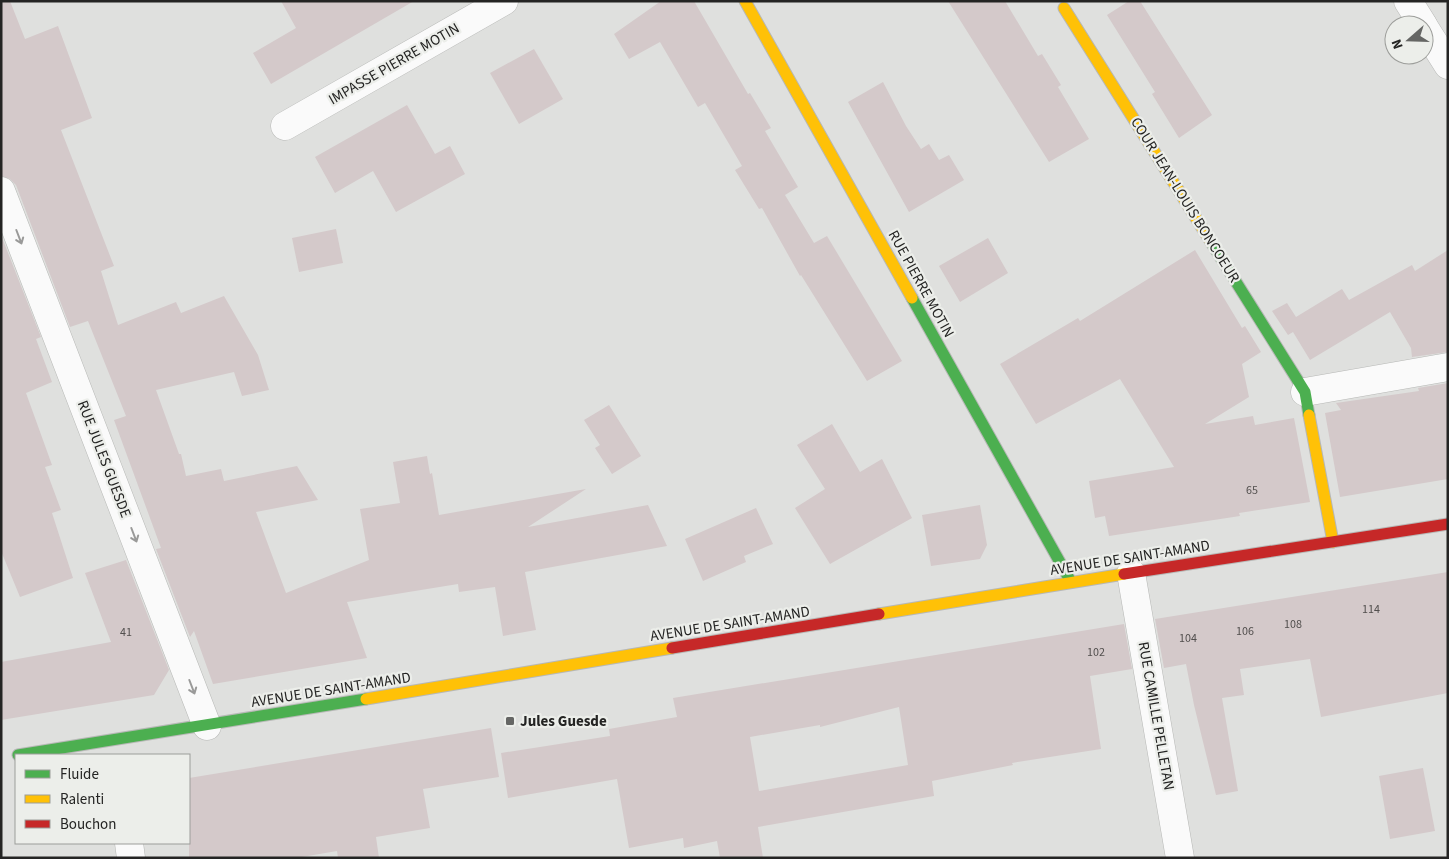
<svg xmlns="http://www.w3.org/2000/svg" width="1449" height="859" viewBox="0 0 1449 859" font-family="'Source Sans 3',sans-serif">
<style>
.building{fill:#d4c9ca;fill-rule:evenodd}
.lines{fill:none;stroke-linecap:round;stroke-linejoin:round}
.street-casing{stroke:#b7b8b6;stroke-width:29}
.fast-casing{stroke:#b7b8b6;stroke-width:13}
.slow-casing{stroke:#b7b8b6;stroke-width:13}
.jam-casing{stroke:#b7b8b6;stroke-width:13}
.street{stroke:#fafafa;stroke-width:28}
.fast{stroke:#4caf50;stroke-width:11}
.slow{stroke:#ffc107;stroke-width:11}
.jam{stroke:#c62828;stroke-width:11}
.oneway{stroke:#9a9a99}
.poi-dot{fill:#656664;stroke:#eceeea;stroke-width:2}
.labels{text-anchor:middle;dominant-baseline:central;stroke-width:4.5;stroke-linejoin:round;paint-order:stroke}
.number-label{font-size:12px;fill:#524f4e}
.street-label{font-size:15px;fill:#242423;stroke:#eceeea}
.poi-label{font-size:15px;font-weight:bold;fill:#242423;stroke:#eceeea;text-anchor:start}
</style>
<rect width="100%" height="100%" fill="#dfe0de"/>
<!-- building -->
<g class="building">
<path d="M1,1H10L25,39L58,26L92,118L61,130L114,266L101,271L118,325L176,302L181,313L224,296L258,355L269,390L242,396L234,372L156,390L179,454H181L186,476L221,469L224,481L297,466L318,500L256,512L286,593L369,560L360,509L400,503L393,462L427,456L430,474L432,473L439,515L586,489L528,527L648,505L667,546L525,572L536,630L503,636L495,587L459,592L458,584L347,602L367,658L213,684L194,631L190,637L156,549L161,548L114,420L126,416L88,321L70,327L16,185L10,179L1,176Z"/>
<path d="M281,1H414L271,84L253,53L296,28Z"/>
<path d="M661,1H694L748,94L750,93L771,128L765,131L798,187L785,195L814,243L827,236L902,361L867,381L801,275L800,276L762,208L759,209L735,170L742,166L705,103L698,107L660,42L629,59L614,34Z"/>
<path d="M948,1H1005L1038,56L1042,54L1061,85L1058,87L1089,139L1049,162Z"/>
<path d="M1129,1H1140L1212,115L1179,138L1152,94L1155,92L1107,15Z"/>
<path d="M534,49L563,99L519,124L490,73Z"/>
<path d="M883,82L906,126L921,149L929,144L939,160L949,155L964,180L909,212L848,102Z"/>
<path d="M407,105L435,154L450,146L465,174L396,212L373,171L335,193L315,157Z"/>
<path d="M336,229L343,263L299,272L292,238Z"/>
<path d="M1,235L41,337L36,339L52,382L26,393L52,465L45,467L61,510L52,513L73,578L20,597L1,551Z"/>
<path d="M988,238L1008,273L960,302L939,266Z"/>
<path d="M1195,250L1242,328L1245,326L1261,352L1242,364L1249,397L1205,424L1253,416L1255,425L1294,418L1310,502L1239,513L1240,516L1109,536L1105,516L1095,518L1089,481L1174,467L1120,379L1036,424L1000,364L1078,318L1080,321Z"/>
<path d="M1448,250V352L1412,357L1411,348L1390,312L1310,360L1293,332L1288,335L1272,311L1287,303L1296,317L1342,289L1349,300L1412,265L1415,271Z"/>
<path d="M1448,383V479L1340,497L1325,413L1341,410L1336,403L1419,391L1418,388Z"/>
<path d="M609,405L641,456L612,474L595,448L600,445L584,420Z"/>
<path d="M832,424L860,472L882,459L912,518L830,564L795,508L825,489L797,445Z"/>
<path d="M980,505L987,545L980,559L931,566L922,515Z"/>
<path d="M756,508L773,544L744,556L746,562L703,581L685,539Z"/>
<path d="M126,560L169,670L154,695L1,720V662L111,642L85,573Z"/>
<path d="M1448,572V693L1321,717L1310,659L1240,669L1244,695L1222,698L1238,791L1216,795L1194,705L1186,664L1164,668L1155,619Z"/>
<path d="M1124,624L1132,669L1090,676L1101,749L1012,763L1013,765L932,781L934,796L758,827L763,858H720L717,841L684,848L683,838L629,848L617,779L508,798L501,753L610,736L609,729L677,717L673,698ZM899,707L908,765L759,791L750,737L820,725V727Z"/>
<path d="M491,728L499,777L423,789L430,828L376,837L379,858H338L337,851L296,858H189V778Z"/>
<path d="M1423,768L1435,831L1390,839L1379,776Z"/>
</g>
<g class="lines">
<defs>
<g id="street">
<path d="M1408,1L1423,25"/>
<path d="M1424,27L1448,65"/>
<path d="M285,126L504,1"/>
<path d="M1,191L207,726"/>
<path d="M1305,392L1448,367"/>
<path d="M1131,573L1180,858"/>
<path d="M129,843L131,858"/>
</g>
<g id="fast">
<path d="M1211,242L1305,392L1309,415"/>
<path d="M912,298L1071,582"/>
<path d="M18,755L366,699"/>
</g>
<g id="slow">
<path d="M745,1L912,298"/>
<path d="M1064,8L1211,242"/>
<path d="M1309,415L1333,542"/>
<path d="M879,614L1124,574"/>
<path d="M366,699L672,648"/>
</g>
<g id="jam">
<path d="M1124,574L1448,524"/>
<path d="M672,648L879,614"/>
</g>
</defs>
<!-- street casing -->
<use href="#street" class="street-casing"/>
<!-- fast casing -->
<use href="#fast" class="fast-casing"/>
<!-- slow casing -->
<use href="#slow" class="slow-casing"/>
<!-- jam casing -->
<use href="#jam" class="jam-casing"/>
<!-- street -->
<use href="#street" class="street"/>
<!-- fast -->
<use href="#fast" class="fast"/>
<!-- slow -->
<use href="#slow" class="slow"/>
<!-- jam -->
<use href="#jam" class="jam"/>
</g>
<!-- one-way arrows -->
<defs><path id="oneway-shaft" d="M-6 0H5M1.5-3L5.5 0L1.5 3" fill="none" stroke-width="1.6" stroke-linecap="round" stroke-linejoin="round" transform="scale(1.25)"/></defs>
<g class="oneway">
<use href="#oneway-shaft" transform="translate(19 237) rotate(69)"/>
<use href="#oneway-shaft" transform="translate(134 535) rotate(69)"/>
<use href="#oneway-shaft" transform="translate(192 687) rotate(69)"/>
</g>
<!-- markers -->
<rect class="poi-dot" x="505" y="716" width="10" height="10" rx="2.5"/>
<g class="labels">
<!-- number labels -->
<g class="number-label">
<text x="1252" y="490">65</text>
<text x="1371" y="609">114</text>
<text x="1293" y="624">108</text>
<text x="1245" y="631">106</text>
<text x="126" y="632">41</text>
<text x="1188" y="638">104</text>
<text x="1096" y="652">102</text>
</g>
<!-- street labels -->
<g class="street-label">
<text transform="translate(394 64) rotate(-30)">IMPASSE PIERRE MOTIN</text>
<text transform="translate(1185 200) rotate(58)">COUR JEAN-LOUIS BONCOEUR</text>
<text transform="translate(921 284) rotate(61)">RUE PIERRE MOTIN</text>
<text transform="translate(104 459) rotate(69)">RUE JULES GUESDE</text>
<text transform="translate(1130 558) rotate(-9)">AVENUE DE SAINT-AMAND</text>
<text transform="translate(730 624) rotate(-9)">AVENUE DE SAINT-AMAND</text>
<text transform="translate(331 690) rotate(-9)">AVENUE DE SAINT-AMAND</text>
<text transform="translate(1156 716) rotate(80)">RUE CAMILLE PELLETAN</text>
</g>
<!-- poi labels -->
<g class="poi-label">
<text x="520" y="721">Jules Guesde</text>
</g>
</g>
<!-- border -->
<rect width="1449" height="859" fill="none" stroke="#242423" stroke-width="5"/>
<!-- legend -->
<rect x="15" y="754" width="175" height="90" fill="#eceeea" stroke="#9c9d9a"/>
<rect x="25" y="770" width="25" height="8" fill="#4caf50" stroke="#9c9d9a"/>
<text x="60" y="779" font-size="15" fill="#242423">Fluide</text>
<rect x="25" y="795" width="25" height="8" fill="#ffc107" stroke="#9c9d9a"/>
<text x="60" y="804" font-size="15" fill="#242423">Ralenti</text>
<rect x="25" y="820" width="25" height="8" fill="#c62828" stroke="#9c9d9a"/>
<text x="60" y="829" font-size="15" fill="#242423">Bouchon</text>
<!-- north arrow -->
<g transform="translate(1409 40) rotate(250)"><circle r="24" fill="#eceeea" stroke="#9c9d9a"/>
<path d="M0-4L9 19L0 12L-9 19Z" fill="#656664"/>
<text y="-8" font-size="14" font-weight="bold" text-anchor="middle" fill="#242423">N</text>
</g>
</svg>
